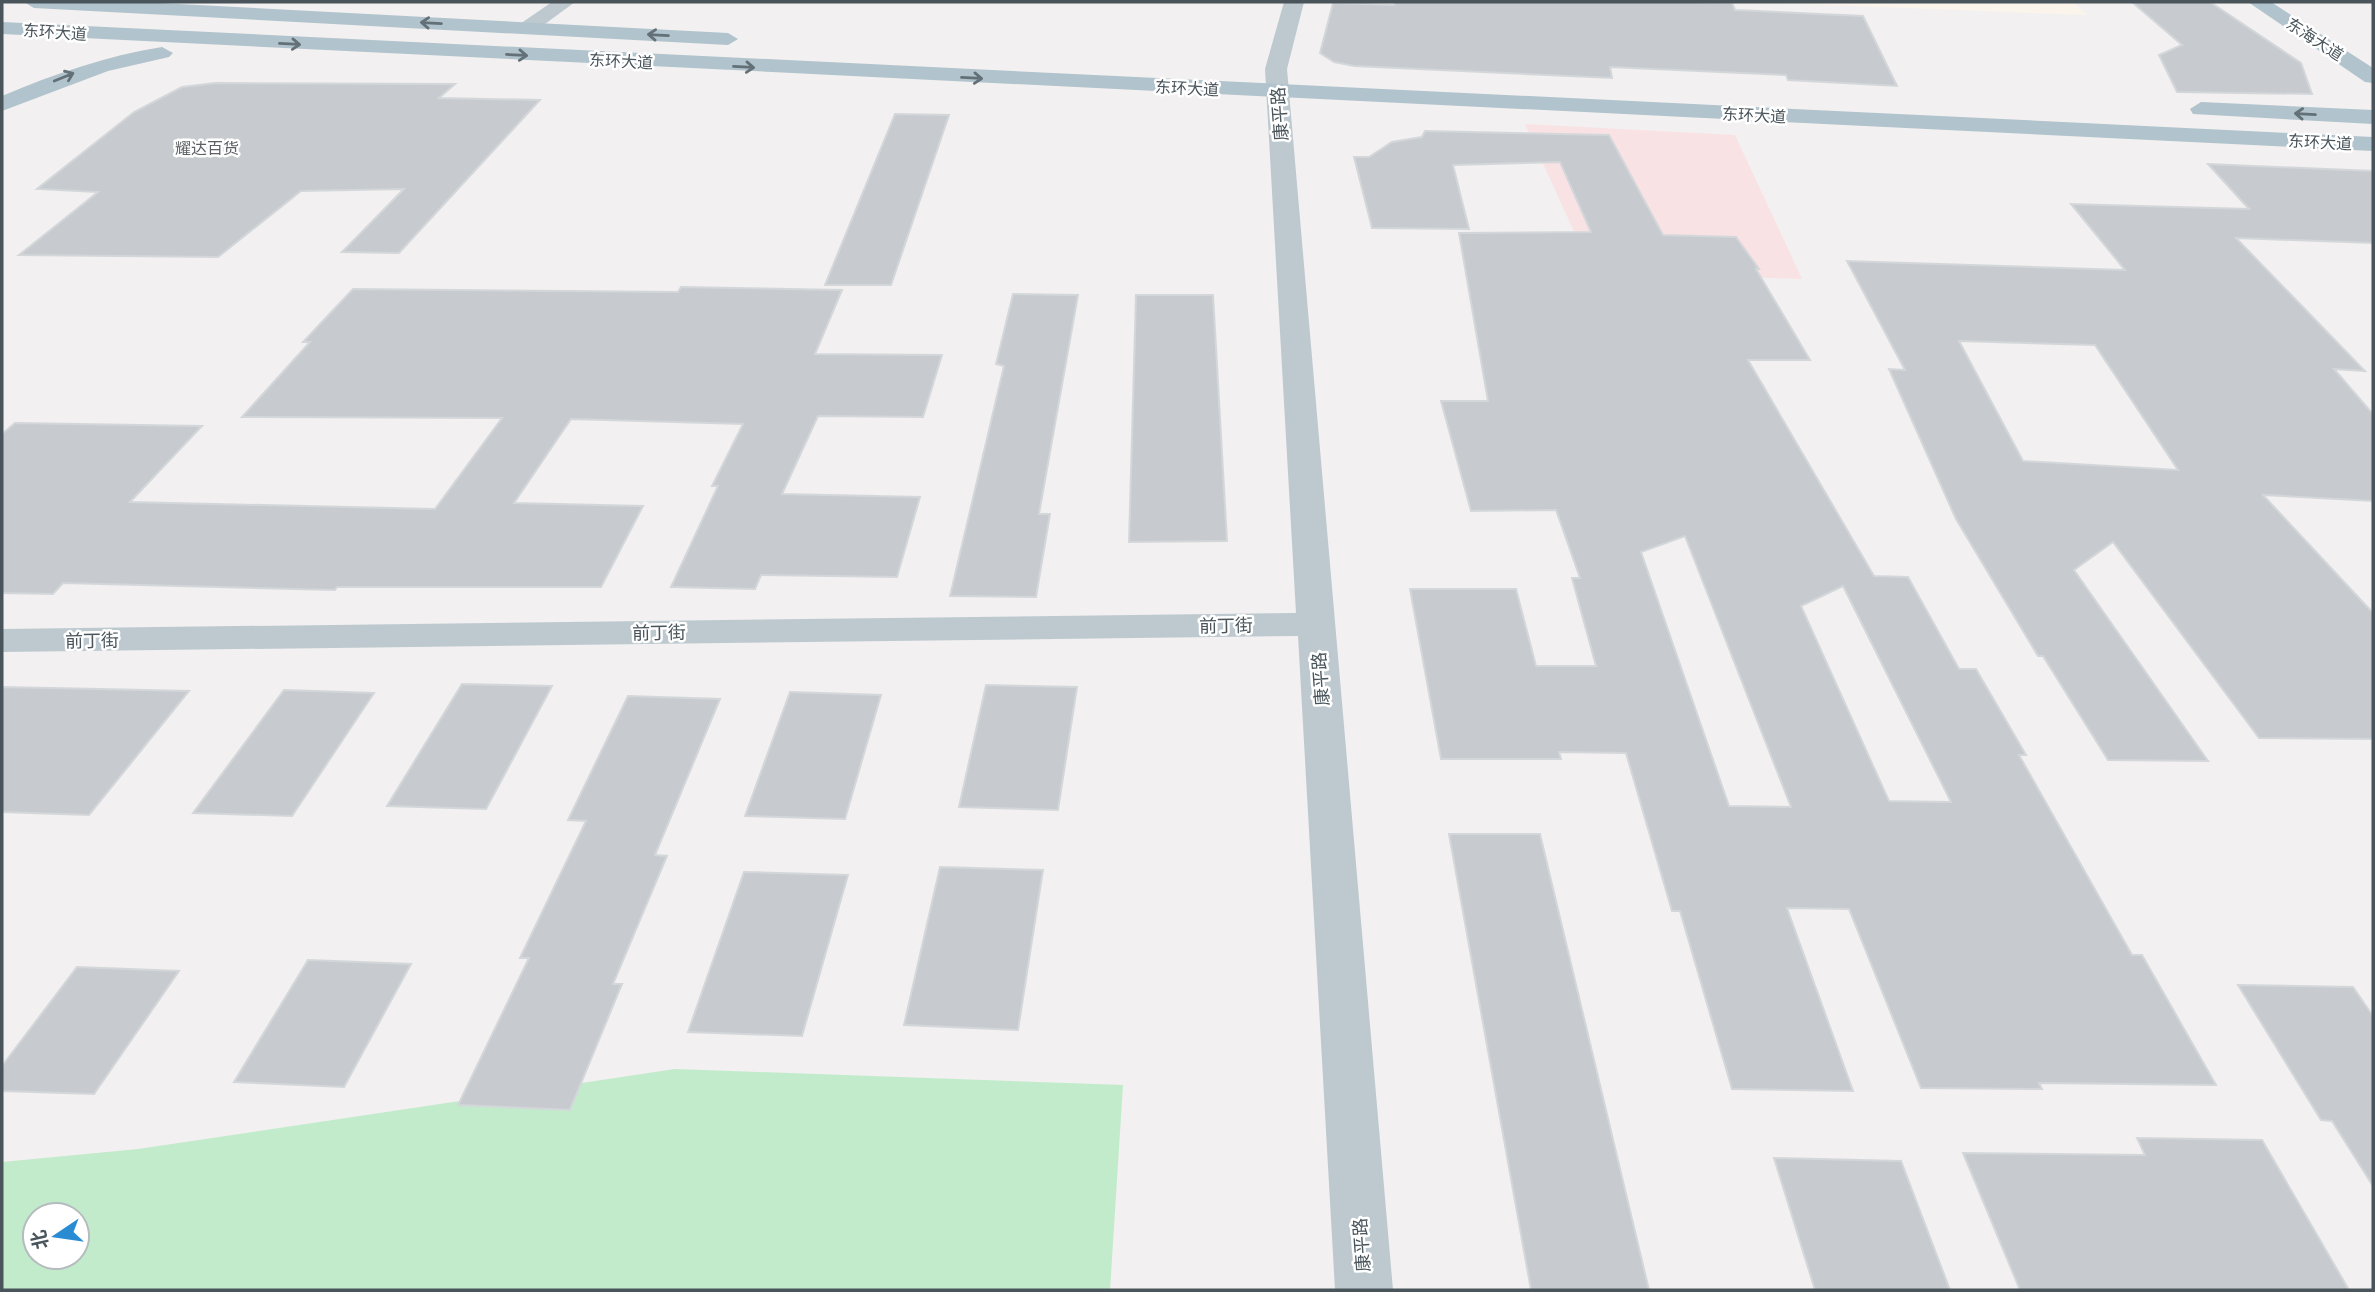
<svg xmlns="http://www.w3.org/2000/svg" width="2375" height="1292" viewBox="0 0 2375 1292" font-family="Ubuntu,'Noto Sans SC',sans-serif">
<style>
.commercial{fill:#fbf4eb}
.medical{fill:#f9e2e4}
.green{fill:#c2ebcc;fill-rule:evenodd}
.building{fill:#c7cbcf;stroke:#d4d7da;stroke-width:2;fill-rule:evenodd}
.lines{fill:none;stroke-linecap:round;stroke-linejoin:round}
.secondary{fill:#bdc9cf;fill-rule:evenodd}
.primary{fill:#b1c3cc;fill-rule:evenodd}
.oneway{stroke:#637077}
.labels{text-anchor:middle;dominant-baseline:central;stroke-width:5;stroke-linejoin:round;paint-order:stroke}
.far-street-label{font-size:16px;fill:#49555b;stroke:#fff}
.far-neighbourhood-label{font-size:16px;fill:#5c6164;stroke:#fff}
.street-label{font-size:18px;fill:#49555b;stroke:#fff}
</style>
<rect width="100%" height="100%" fill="#f2f0f0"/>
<!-- commercial -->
<path class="commercial" d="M1753,2H2073L2086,15Z"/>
<!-- medical -->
<path class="medical" d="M1525,124L1735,135L1802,279L1593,273Z"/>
<!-- green -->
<path class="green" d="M675,1069L1123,1085L1110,1290H2V1162L138,1149ZM35,1215H77V1257H35Z"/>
<!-- building -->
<g class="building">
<path d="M1394,2H1696L1732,3L1735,10L1863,16L1897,86L1788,80L1786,75L1610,67L1612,78L1354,66L1334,62L1320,53L1333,3L1394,5Z"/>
<path d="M2132,2H2210L2301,63L2312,94L2177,92L2159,55L2182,45Z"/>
<path d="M215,83L455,84L439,98L540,100L399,253L342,252L404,189L301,191L218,257L19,255L98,192L37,189L134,112L182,87Z"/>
<path d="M895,114L949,115L891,285H825Z"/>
<path d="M1425,131L1609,135L1663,235L1736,237L1759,269H1756L1810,360H1748L1874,576L1908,577L1959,669H1976L2026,755H2019L2132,955H2142L2216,1085L2039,1083L2042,1089L1921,1088L1849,909L1787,908L1853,1091L1732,1089L1680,911H1672L1626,753L1559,752L1561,759H1441L1410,589H1516L1536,666H1596L1572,578H1580L1556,510L1471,511L1441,401H1488L1459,233L1591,232L1560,162L1453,165L1469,229L1372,228L1354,157H1369L1392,142L1422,137ZM1685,536L1791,807L1729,806L1641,552ZM1843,586L1951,802L1889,801L1801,606Z"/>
<path d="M2208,164L2373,171V243L2236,238L2365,371L2334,369L2373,414V501L2263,495L2373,613V739L2259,738L2113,542L2074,570L2208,761L2108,760L2043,656H2038L1956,519L1889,369L1905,370L1847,261L2125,270L2071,204L2249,209ZM1959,341L2095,345L2178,470L2023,461Z"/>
<path d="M681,287L842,290L815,354L942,355L923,417L818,416L782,494L920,497L897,577L761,575L755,589L671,587L718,486H712L743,424L571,419L514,503L643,506L601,587H337L335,590L63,583L53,594L2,593V434L15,423L202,426L130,502L435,509L502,418L242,417L310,342H303L353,289L678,292Z"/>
<path d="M1013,294L1078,295L1039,514H1050L1036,597L950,596L1004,366L996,364Z"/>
<path d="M1136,295H1213L1227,541L1129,542Z"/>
<path d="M462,684L552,686L486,809L387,806Z"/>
<path d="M986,685L1077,687L1058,810L959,807Z"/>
<path d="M2,687L100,689L189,691L89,815L2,812Z"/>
<path d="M284,690L374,693L292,816L193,813Z"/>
<path d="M790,692L881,695L845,819L745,816Z"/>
<path d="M628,696L720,699L655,855L667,856L613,984H622L570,1110L458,1105L529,958H520L586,821L568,820Z"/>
<path d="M1449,834H1540L1649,1290H1531Z"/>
<path d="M940,867L1043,870L1018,1030L904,1025Z"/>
<path d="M744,872L848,875L802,1036L688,1032Z"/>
<path d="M308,960L411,964L344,1087L234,1082Z"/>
<path d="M77,967L179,971L94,1094L2,1091V1066Z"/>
<path d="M2238,985L2353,987L2373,1016V1186L2332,1121L2321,1120Z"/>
<path d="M2137,1138L2262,1140L2349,1290H2020L1963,1153L2145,1155Z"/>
<path d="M1774,1158L1901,1161L1950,1290H1815Z"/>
</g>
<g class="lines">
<!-- secondary -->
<g class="secondary">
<path d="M552,2H575L534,32H520L517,28L520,24Z"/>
<path d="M1284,2H1304L1287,69L1393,1290H1335L1298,636L2,652V629L1296,613L1265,69Z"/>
</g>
<!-- primary -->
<g class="primary">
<path d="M24,2H140L728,33L738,39L728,45L34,8Z"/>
<path d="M2248,2H2271L2373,68V83L2365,82Z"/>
<path d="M2,22L2373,137V151L2,34Z"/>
<path d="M162,47L173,53L169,57L108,71L2,111V96C54,74 106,56 162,47Z"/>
<path d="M2201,102L2373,110V124L2193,114L2190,109Z"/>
</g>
</g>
<!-- one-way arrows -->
<defs><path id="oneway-shaft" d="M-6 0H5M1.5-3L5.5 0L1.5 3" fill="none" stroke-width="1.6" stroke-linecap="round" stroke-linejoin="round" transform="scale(1.75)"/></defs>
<g class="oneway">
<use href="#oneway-shaft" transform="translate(431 23) rotate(-177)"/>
<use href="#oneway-shaft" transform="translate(658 35) rotate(-177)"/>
<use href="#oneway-shaft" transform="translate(290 44) rotate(3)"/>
<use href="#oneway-shaft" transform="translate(517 55) rotate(3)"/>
<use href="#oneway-shaft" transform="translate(744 67) rotate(3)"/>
<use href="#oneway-shaft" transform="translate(64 77) rotate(-22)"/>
<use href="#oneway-shaft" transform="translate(972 78) rotate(3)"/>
<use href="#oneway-shaft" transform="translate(2305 114) rotate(-177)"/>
</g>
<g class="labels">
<!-- far-street labels -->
<g class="far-street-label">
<text transform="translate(55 32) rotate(4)">东环大道</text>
<text transform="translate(2315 39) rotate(33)">东海大道</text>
<text transform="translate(621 61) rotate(3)">东环大道</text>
<text transform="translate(1187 88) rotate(3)">东环大道</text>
<text transform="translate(1754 115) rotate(3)">东环大道</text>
<text transform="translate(2320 142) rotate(3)">东环大道</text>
</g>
<!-- far-neighbourhood labels -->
<g class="far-neighbourhood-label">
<text x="207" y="148">耀达百货</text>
</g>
<!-- street labels -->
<g class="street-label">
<text transform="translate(1279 114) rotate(-94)">康平路</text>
<text transform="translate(1226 625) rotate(-1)">前丁街</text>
<text transform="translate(659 632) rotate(-1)">前丁街</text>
<text transform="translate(92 640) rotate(-1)">前丁街</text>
<text transform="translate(1320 679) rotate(-94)">康平路</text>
<text transform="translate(1361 1245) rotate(-94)">康平路</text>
</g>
</g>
<!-- border -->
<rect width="2375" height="1292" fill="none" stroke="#49555b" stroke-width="7"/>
<!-- north arrow -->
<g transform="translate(56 1236) rotate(257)"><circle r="33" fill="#ffffff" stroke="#b6bbbd" stroke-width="2"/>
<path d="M0-5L12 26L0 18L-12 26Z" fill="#298cd3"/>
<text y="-10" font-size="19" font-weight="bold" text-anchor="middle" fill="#49555b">北</text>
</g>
</svg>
